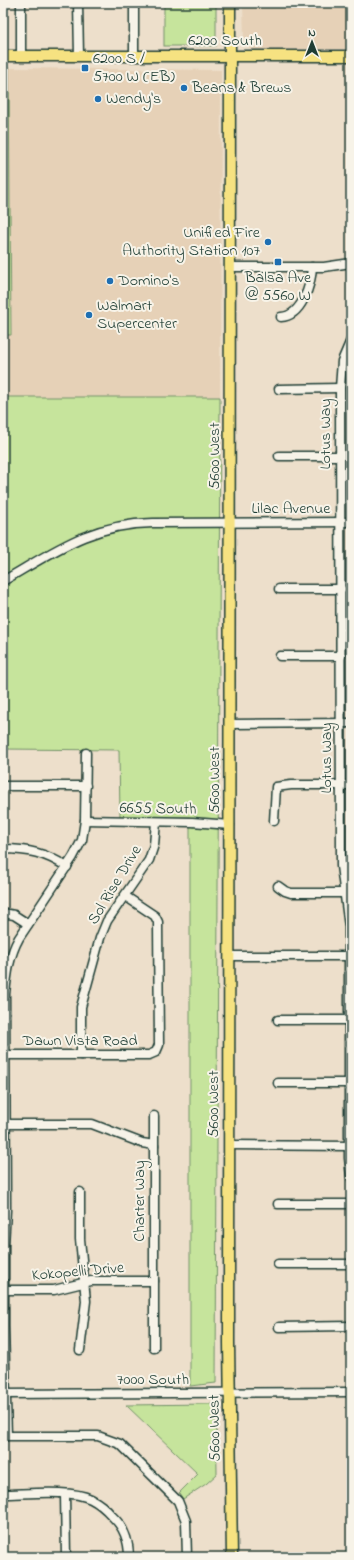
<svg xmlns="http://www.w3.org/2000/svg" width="354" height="1560" viewBox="0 0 354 1560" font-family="'Indie Flower',sans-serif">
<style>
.built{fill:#e6d1b7}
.green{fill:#c6e49c;stroke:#729068}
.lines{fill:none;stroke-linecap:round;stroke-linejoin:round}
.minor-casing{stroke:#1f3d34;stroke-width:11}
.major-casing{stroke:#1f3d34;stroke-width:13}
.minor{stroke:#f7f3e8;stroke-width:8}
.major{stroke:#f6e281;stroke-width:10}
.poi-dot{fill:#1f6fb2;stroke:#f7f3e8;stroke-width:1.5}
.labels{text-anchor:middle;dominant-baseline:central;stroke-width:4;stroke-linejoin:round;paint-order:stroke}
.street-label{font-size:16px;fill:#1f3d34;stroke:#f7f3e8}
.poi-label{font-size:16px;fill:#1f3d34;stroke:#f7f3e8;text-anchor:start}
</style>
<rect width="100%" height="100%" fill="#eddfcb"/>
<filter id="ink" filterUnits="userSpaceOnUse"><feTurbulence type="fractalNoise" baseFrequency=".025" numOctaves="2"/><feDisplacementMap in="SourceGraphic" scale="8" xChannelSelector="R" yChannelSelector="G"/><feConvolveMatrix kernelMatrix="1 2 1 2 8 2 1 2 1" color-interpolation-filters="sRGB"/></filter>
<g filter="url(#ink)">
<!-- built -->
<g class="built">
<path d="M243,3H351V49L252,50L244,43Z"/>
<path d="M9,68L221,70L220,397H3V335L11,334Z"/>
</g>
<!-- green -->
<g class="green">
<rect x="164" y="3" width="52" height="43"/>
<path d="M3,68H9L11,335H3Z"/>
<path d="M3,397H220L216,1383L190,1386V817H120L119,750L3,749Z"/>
<path d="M211,1404L216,1408L217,1474L206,1484L183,1499L179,1493L198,1474L126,1405Z"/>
</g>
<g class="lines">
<defs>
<g id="minor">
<path d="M21,3V56"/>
<path d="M78,3L79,56"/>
<path d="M134,56V3"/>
<path d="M230,267H324L351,263"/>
<path d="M281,317C302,316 311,285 312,267"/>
<path d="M351,340L342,361L340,388L341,866L349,927V1158L351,1177"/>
<path d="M279,389L340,388"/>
<path d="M279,456H340"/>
<path d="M3,581C55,551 90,524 153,523L351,522"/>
<path d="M279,589H341"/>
<path d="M280,656H341"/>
<path d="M230,724L351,723"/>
<path d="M3,786H86"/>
<path d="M85,820L192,822L230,825"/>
<path d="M274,821L276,787L291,785H351"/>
<path d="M3,849C28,849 46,853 67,867"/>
<path d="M278,886L285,891L291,893H349"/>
<path d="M3,913L14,915L28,924"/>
<path d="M230,956H351"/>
<path d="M278,1020H351"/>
<path d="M3,1055H149L156,1052L159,1045L158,922L155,916L125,896"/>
<path d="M81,1055V1007L100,938L107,921L149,860L154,845L156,822"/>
<path d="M278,1083H349"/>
<path d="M3,1124H92L142,1143L154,1145"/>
<path d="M229,1145L351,1146"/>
<path d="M80,1192V1239L86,1301L80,1350"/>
<path d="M278,1204H351"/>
<path d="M278,1264H351"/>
<path d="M4,1290H54L91,1281H154"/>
<path d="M279,1327L351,1326"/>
<path d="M154,1348V1116"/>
<path d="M3,1394L351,1392"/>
<path d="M3,1436H98L120,1444L178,1501L186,1521L187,1557"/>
<path d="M7,1436L4,1326V1246L6,1210L5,994C7,974 9,956 19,938L73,857L82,840L85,820L86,753"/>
<path d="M3,1494C27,1494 71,1489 91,1499C99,1503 106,1509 112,1516C124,1527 129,1541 129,1557"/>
<path d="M65,1494L66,1557"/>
</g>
<g id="major">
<path d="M230,3L229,1343L232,1557"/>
<path d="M3,56H351"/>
</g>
</defs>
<!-- minor casing -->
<use href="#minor" class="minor-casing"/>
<!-- major casing -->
<use href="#major" class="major-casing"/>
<!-- minor -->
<use href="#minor" class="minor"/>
<!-- major -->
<use href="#major" class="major"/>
</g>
</g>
<!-- markers -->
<g class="poi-dot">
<rect x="81" y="64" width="8" height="8" rx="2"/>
<circle cx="184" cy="88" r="4"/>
<circle cx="98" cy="99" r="4"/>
<circle cx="268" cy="242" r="4"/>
<rect x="274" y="258" width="8" height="8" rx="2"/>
<circle cx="110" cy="281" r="4"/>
<circle cx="89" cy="315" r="4"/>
</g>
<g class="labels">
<!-- street labels -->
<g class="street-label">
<text x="225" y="41">6200 South</text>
<text transform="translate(326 434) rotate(-90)">Lotus Way</text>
<text transform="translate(215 456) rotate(-90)">5600 West</text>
<text x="291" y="509">Lilac Avenue</text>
<text transform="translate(327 758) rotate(-90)">Lotus Way</text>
<text transform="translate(215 780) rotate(-90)">5600 West</text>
<text transform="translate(158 809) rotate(1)">6655 South</text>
<text transform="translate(115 885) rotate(-59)">Sol Rise Drive</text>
<text x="80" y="1041">Dawn Vista Road</text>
<text transform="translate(214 1104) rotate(-90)">5600 West</text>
<text transform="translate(140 1201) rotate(-90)">Charter Way</text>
<text transform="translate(78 1272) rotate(-5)">Kokopelli Drive</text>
<text x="153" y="1380">7000 South</text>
<text transform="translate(215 1428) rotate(-91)">5600 West</text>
</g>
<!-- poi labels -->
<g class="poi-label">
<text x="93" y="59">6200 S /<tspan x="93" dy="18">5700 W (EB)</tspan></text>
<text x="192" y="88">Beans &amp; Brews</text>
<text x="106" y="99">Wendy's</text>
<text x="260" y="233" text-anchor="end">Unified Fire<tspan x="260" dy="18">Authority Station 107</tspan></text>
<text x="278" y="278" text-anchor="middle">Balsa Ave<tspan x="278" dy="18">@ 5560 W</tspan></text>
<text x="118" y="281">Domino's</text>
<text x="97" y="306">Walmart<tspan x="97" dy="18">Supercenter</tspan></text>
</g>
</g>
<!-- margin -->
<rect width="354" height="1560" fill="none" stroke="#f7f3e8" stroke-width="16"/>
<rect x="8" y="8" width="338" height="1544" fill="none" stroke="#1f3d34" stroke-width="1.5" filter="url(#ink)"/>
<!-- north arrow -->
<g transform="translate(312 42)" stroke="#f7f3e8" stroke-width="3" paint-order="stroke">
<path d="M0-3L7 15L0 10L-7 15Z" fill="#1f3d34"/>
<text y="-6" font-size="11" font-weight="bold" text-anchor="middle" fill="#1f3d34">N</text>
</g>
</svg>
